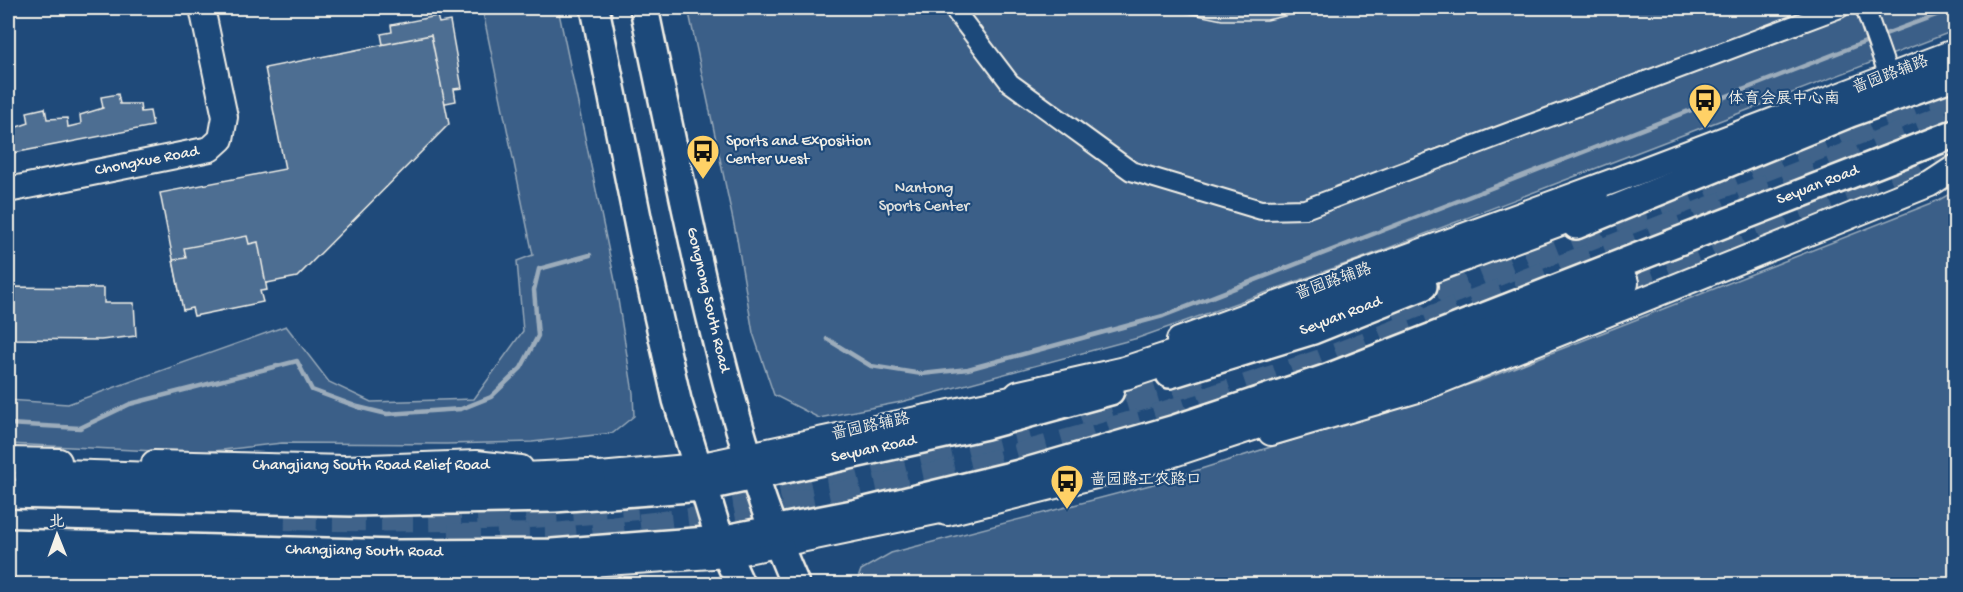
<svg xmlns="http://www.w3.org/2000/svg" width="1963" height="592" viewBox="0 0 1963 592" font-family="'Gochi Hand','LXGW WenKai TC',sans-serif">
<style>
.green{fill:#3a5f88;stroke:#97a8b8;stroke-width:1.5}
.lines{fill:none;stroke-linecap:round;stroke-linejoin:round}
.stream{stroke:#9cacbb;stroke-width:4.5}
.building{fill:#4d6e92;stroke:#f4f1e8;stroke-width:1.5}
.highway-tunnel{stroke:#3f638a;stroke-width:32;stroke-dasharray:32 16;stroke-linecap:butt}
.street-casing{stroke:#f4f1e8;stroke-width:22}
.secondary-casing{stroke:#f4f1e8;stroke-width:28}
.primary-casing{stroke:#f4f1e8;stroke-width:32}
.highway-casing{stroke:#f4f1e8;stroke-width:36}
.street{stroke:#1f4a7a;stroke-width:18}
.secondary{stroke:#1f4a7a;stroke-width:24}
.primary{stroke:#1f4a7a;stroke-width:27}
.highway{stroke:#1f4a7a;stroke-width:32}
.labels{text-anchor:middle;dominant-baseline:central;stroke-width:4.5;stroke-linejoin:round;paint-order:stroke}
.street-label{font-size:16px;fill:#f4f1e8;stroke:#1f4a7a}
.poi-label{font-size:16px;fill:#f4f1e8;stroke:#1f4a7a;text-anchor:start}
.park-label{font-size:16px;fill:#e1e2de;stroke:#1f4a7a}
</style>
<rect width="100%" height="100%" fill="#1f4a7a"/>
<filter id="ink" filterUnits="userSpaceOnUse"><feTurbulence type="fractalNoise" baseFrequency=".0167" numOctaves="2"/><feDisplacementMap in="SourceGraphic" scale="12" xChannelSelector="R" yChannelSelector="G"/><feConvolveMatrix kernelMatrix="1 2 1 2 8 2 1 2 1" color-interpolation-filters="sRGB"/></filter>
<g filter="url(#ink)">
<!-- green -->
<g class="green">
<path d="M482,8H558L615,281L633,393L634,416L613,433L532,442L446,444L282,443L197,453L8,444V400L68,404L286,326L329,382L371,402L474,399L523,331L517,261L533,255Z"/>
<path d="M688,8H1955L1956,30L1365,257L1138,338L901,402L819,418L774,395L753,333L737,239Z"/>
<path d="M1955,191V584H856L861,570L891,553L1150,485L1480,381L1937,201Z"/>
</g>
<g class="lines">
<!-- stream -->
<g class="stream">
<path d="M1880,36L1955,8"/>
<path d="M827,339L871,366L922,374L968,369L1163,316L1873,39"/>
<path d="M8,424L80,428L130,404L297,361L312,390L358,407L387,414L461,409L491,397L521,368L538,336L534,290L539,269L590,255"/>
</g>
</g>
<!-- building -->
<g class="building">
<path d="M1164,8H1320L1267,20H1222Z"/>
<path d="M437,16L439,23L450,21L462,88L454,89L456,101L406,111L404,100L394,102L381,34L392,32L391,25Z"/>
<path d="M431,35L449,124L297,277L181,300L160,193L285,169L265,68Z"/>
<path d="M118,94L120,104H140L141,112L150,111L153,126L8,154V130L29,123L27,112L45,108L47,119L67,118L68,127L81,124L80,115L103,108L101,97Z"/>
<path d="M247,236L249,244L258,242L267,290L260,291L263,302L194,316L192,308L183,310L173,260L186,258L184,248Z"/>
<path d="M8,287L104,288V303H134L136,336L101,340L8,339Z"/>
</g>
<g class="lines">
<!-- highway-tunnel -->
<g class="highway-tunnel">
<path d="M1622,283L1899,176L1956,150"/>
<path d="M1392,311L1956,90"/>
<path d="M1079,413L1206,375"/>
<path d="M8,475H31"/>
<path d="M731,493L844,472L1028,427"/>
<path d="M285,514C403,517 520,516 637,504"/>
<path d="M449,540L555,539L735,519L986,468L1154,421L1322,365L1956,116"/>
</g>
<defs>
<g id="street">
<path d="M953,8L1010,83L1131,171L1261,210L1305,209L1840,8"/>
<path d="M1865,8L1893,88"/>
</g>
<g id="secondary">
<path d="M8,190L210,149L221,139L225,117L202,8"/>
<path d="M1179,340L1638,172L1956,51"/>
<path d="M1271,433L1421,389L1930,184L1956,167"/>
<path d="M8,460L59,461"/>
<path d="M154,463L345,468L476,463L521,468"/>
<path d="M573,474L589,476L698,466L1020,397L1036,391"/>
<path d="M572,568L589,564L728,555L964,506"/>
</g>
<g id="primary">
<path d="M595,8L646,262L677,400L720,540L740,584"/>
<path d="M644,8C663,101 683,195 704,289C728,391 753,488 795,584"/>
<path d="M1576,225L1850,113L1956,75"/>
<path d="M1170,374L1313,330L1423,286"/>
<path d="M8,494L352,502L554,498L703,487L986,425L1110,391"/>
<path d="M8,543L397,554L552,553L720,540L853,514L1019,474L1175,429L1325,379L1956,133"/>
</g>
<g id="highway">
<path d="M1020,397L1125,373L1304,314L1595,206"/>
<path d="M31,475L368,486L589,476"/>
<path d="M947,509L1143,460L1295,410L1622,283"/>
<path d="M24,564L352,576L443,574L589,564"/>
</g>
</defs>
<!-- street casing -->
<use href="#street" class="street-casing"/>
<!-- secondary casing -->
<use href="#secondary" class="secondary-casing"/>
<!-- primary casing -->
<use href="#primary" class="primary-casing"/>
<!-- highway casing -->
<use href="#highway" class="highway-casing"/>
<!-- street -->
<use href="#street" class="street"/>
<!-- secondary -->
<use href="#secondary" class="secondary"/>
<!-- primary -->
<use href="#primary" class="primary"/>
<!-- highway -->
<use href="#highway" class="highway"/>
</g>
</g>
<!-- icons -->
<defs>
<symbol id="bus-pin" viewBox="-11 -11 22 30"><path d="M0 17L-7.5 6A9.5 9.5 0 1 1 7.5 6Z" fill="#ffd166" stroke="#1f4a7a"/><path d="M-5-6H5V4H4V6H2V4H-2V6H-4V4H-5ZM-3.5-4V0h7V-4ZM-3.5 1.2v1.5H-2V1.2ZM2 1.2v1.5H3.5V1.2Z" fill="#111"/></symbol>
</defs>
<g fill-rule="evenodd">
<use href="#bus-pin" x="1686" y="81" width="38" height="52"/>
<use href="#bus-pin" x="684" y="132" width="38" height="52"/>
<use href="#bus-pin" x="1048" y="462" width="38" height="52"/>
</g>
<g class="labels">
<!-- street labels -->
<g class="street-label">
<text transform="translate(1891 76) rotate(-21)">啬园路辅路</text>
<text transform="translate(147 162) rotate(-11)">Chongxue Road</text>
<text transform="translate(1818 186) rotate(-21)">Seyuan Road</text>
<text transform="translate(1334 283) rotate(-20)">啬园路辅路</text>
<text transform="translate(707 300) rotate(77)">Gongnong South Road</text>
<text transform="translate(1341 317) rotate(-21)">Seyuan Road</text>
<text transform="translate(871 428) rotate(-12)">啬园路辅路</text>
<text transform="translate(874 450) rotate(-12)">Seyuan Road</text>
<text x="371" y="466">Changjiang South Road Relief Road</text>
<text transform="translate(364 552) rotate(1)">Changjiang South Road</text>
</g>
<!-- poi labels -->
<g class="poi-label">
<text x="1728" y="100">体育会展中心南</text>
<text x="726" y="142">Sports and Exposition<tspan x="726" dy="18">Center West</tspan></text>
<text x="1090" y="481">啬园路工农路口</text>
</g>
<!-- park labels -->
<g class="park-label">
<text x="924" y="189">Nantong<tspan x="924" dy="18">Sports Center</tspan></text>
</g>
</g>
<!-- margin -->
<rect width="1963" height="592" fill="none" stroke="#1f4a7a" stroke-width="30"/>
<rect x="15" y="15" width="1933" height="562" fill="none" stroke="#f4f1e8" stroke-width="2" filter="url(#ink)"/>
<!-- north arrow -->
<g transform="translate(57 535) rotate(359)" stroke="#1f4a7a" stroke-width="4.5" paint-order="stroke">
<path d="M0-4.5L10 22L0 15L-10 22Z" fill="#f4f1e8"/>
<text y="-9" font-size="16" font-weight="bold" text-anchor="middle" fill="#f4f1e8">北</text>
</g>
</svg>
